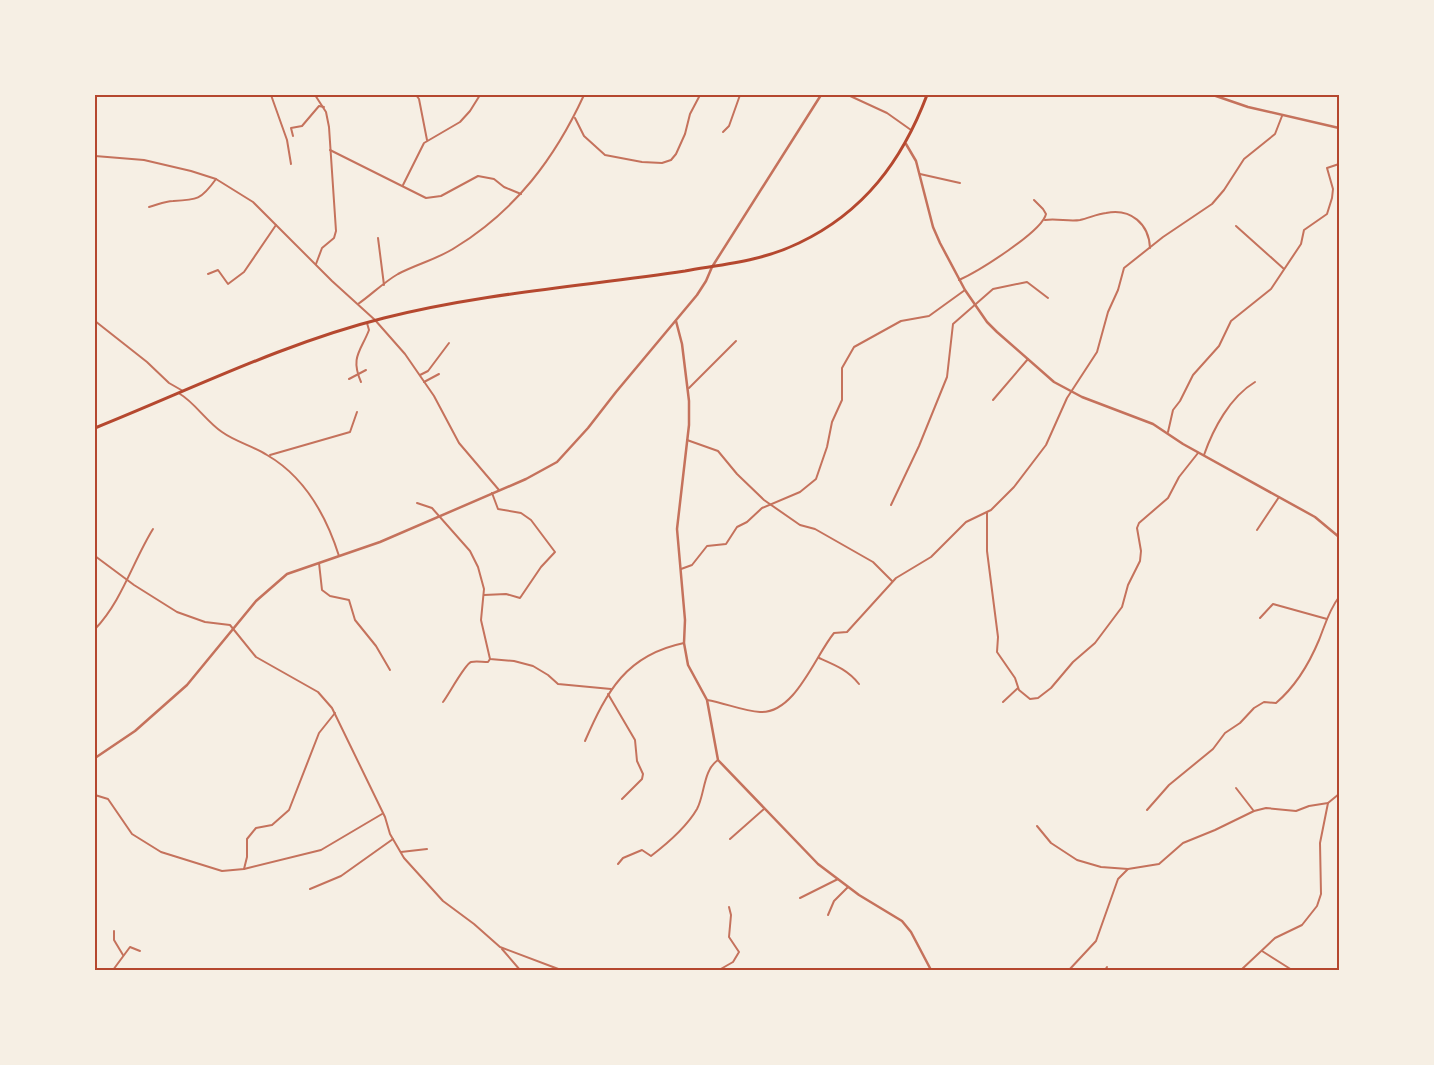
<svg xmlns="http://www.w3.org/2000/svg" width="1434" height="1065" viewBox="0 0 1434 1065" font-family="'DM Sans',sans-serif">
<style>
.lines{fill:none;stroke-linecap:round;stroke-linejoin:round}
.minor{stroke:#c5725c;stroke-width:2}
.tertiary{stroke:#c5725c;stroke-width:2.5}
.primary{stroke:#b5482f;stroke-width:3}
.neatline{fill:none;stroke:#b5482f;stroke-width:2}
</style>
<rect width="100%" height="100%" fill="#f6efe4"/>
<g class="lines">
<!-- minor -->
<g class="minor">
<path d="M271,95L287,140L291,164"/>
<path d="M315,95L326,112L329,127L336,231L334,238L322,248L316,264"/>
<path d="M416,95L419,99L427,140"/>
<path d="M848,95L887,113L911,130"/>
<path d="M575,118L584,136L605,155L642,162L662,163L671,160L676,154L685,134L690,114L700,95"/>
<path d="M723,132L729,126L740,95"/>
<path d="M293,136L291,128L302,126L319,106L324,107"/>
<path d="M330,150L426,198L441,196L478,176L494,179L504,187L521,194"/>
<path d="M95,156L144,160L191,171L216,179L253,202L332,281L375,320L405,354L434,396L459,443L499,490"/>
<path d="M920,174L960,183"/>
<path d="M403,185L424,143L460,122L470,111L480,95"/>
<path d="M149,207C157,205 165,201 173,201C197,200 201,200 216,179"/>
<path d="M1045,220C1057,218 1069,222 1080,220C1089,218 1097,214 1106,213C1131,208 1149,224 1150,248"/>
<path d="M1236,226L1284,269"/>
<path d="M378,238L384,285"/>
<path d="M208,274L218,270L228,284L244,272L276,225"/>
<path d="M959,280C977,272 1042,232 1046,214L1043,209L1034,200"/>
<path d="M358,304C371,295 384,282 398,274C417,264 438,259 456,247C516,210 555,158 584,95"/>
<path d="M95,321L147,362L169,383L183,391"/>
<path d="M420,375L428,371L449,343"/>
<path d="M349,379L366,370"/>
<path d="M361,382C350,357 361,351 369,330L367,323"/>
<path d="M424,382L439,374"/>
<path d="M689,388L736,341"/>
<path d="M180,394C194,402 207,422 222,432C236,442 253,446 267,455C305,477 326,515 339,556"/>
<path d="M993,400L1028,359"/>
<path d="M1168,432L1173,410L1180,401L1193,375L1219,346L1231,321L1271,289L1301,244L1304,230L1327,214L1332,198L1333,189L1327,168L1339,164"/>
<path d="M687,440L718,451L737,474L764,500L800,525L815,529L873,562L892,581"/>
<path d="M270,455L350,432L357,412"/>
<path d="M1204,455C1213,429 1230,397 1255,382"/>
<path d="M417,503L432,508L470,551L478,567L484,589L481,620L490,659L514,661L533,666L548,675L558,684L611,689"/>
<path d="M891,505L919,446L947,377L953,324L993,289L1027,282L1048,298"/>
<path d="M987,513V551L998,637L997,652L1015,678L1019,690L1030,699L1038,698L1051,688L1073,662L1095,643L1122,607L1128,585L1140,561L1141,551L1137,528L1139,523L1168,498L1179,477L1198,453"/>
<path d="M1257,530L1279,497"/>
<path d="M95,556L134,585L177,612L205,622L230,625L256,657L318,692L332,708L385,817L390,834L404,858L443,901L474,924L500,947L561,970"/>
<path d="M319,563L322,590L330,596L349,600L355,620L376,646L390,670"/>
<path d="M681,569L692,565L707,546L726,544L737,527L747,522L762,508L800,492L816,479L827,447L832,422L842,400V368L854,347L901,321L929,316L965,290"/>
<path d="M484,595L506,594L520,598L541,567L555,552L531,520L521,513L498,509L492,493"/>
<path d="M1260,618L1273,604L1327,619"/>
<path d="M95,629C122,601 133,561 153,529"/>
<path d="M819,658C835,665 848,670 859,684"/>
<path d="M608,694L635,740L637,761L643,774L642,779L622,799"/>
<path d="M707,700C725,703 743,711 760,712C795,714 815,656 834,633L847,632L896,578L931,557L966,522L991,510L1014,487L1046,445L1067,398L1097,352L1108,312L1118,290L1124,268L1163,237L1212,204L1224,190L1244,159L1275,134L1282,116"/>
<path d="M443,702C449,694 465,664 471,662C476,661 482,662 488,662L490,659"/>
<path d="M1003,702L1018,688"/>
<path d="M585,741C607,691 626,655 684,643"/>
<path d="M1236,788L1253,810"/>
<path d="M95,795L108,799L132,834L161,852L222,871L244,869L247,857V839L256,828L272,825L289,810L319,733L335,713"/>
<path d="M1147,810L1169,785L1213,749L1225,733L1240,723L1254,708L1264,702L1276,703C1296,686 1309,664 1319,640C1325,625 1329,610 1339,597"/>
<path d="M1037,826L1051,843L1077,860L1101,867L1128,869L1159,864L1183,843L1215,830L1254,811L1266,808L1296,811L1309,806L1328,803L1339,794"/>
<path d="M730,839L764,809"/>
<path d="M401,852L427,849"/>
<path d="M618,864L623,858L642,850L651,856C668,843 686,828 697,809C705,794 703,770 718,760"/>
<path d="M244,869L321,850L382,814"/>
<path d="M310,889L341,876L393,839"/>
<path d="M800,898L838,879"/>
<path d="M828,915L834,901L848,887"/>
<path d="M114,931V940L123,955"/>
<path d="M502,949L520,970"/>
<path d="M1262,951L1292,970"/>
<path d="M113,970L130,947L140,951"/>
<path d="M719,970L733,962L739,952L729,937L731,915L729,907"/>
<path d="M1069,970L1096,941L1118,879L1128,869"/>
<path d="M1105,970L1107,967"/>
<path d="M1241,970L1275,938L1302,925L1317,906L1321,894L1320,843L1328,803"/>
</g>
<!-- tertiary -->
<g class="tertiary">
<path d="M1213,95L1248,107L1339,128"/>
<path d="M906,144L916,161L933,227L940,243L965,290L987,322L997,332L1054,382L1082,397L1153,424L1183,444L1315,517L1339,537"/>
<path d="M676,321L682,344L689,401V425L677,529L685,620L684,643L688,665L707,700L718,760L818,864L859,895L902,921L911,932L931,970"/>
<path d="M95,758L135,731L187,685L256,601L287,574L380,542L526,479L557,462L588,428L616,392L697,295L706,281L712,267L821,95"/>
</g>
<!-- primary -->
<path class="primary" d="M95,428C190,390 284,343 384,318C483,293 585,286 685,271C725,264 762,261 799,243C864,212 902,161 927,95"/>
</g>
<!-- border -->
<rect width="1434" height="1065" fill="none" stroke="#f6efe4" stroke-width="192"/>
<rect x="96" y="96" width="1242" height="873" class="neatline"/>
</svg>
